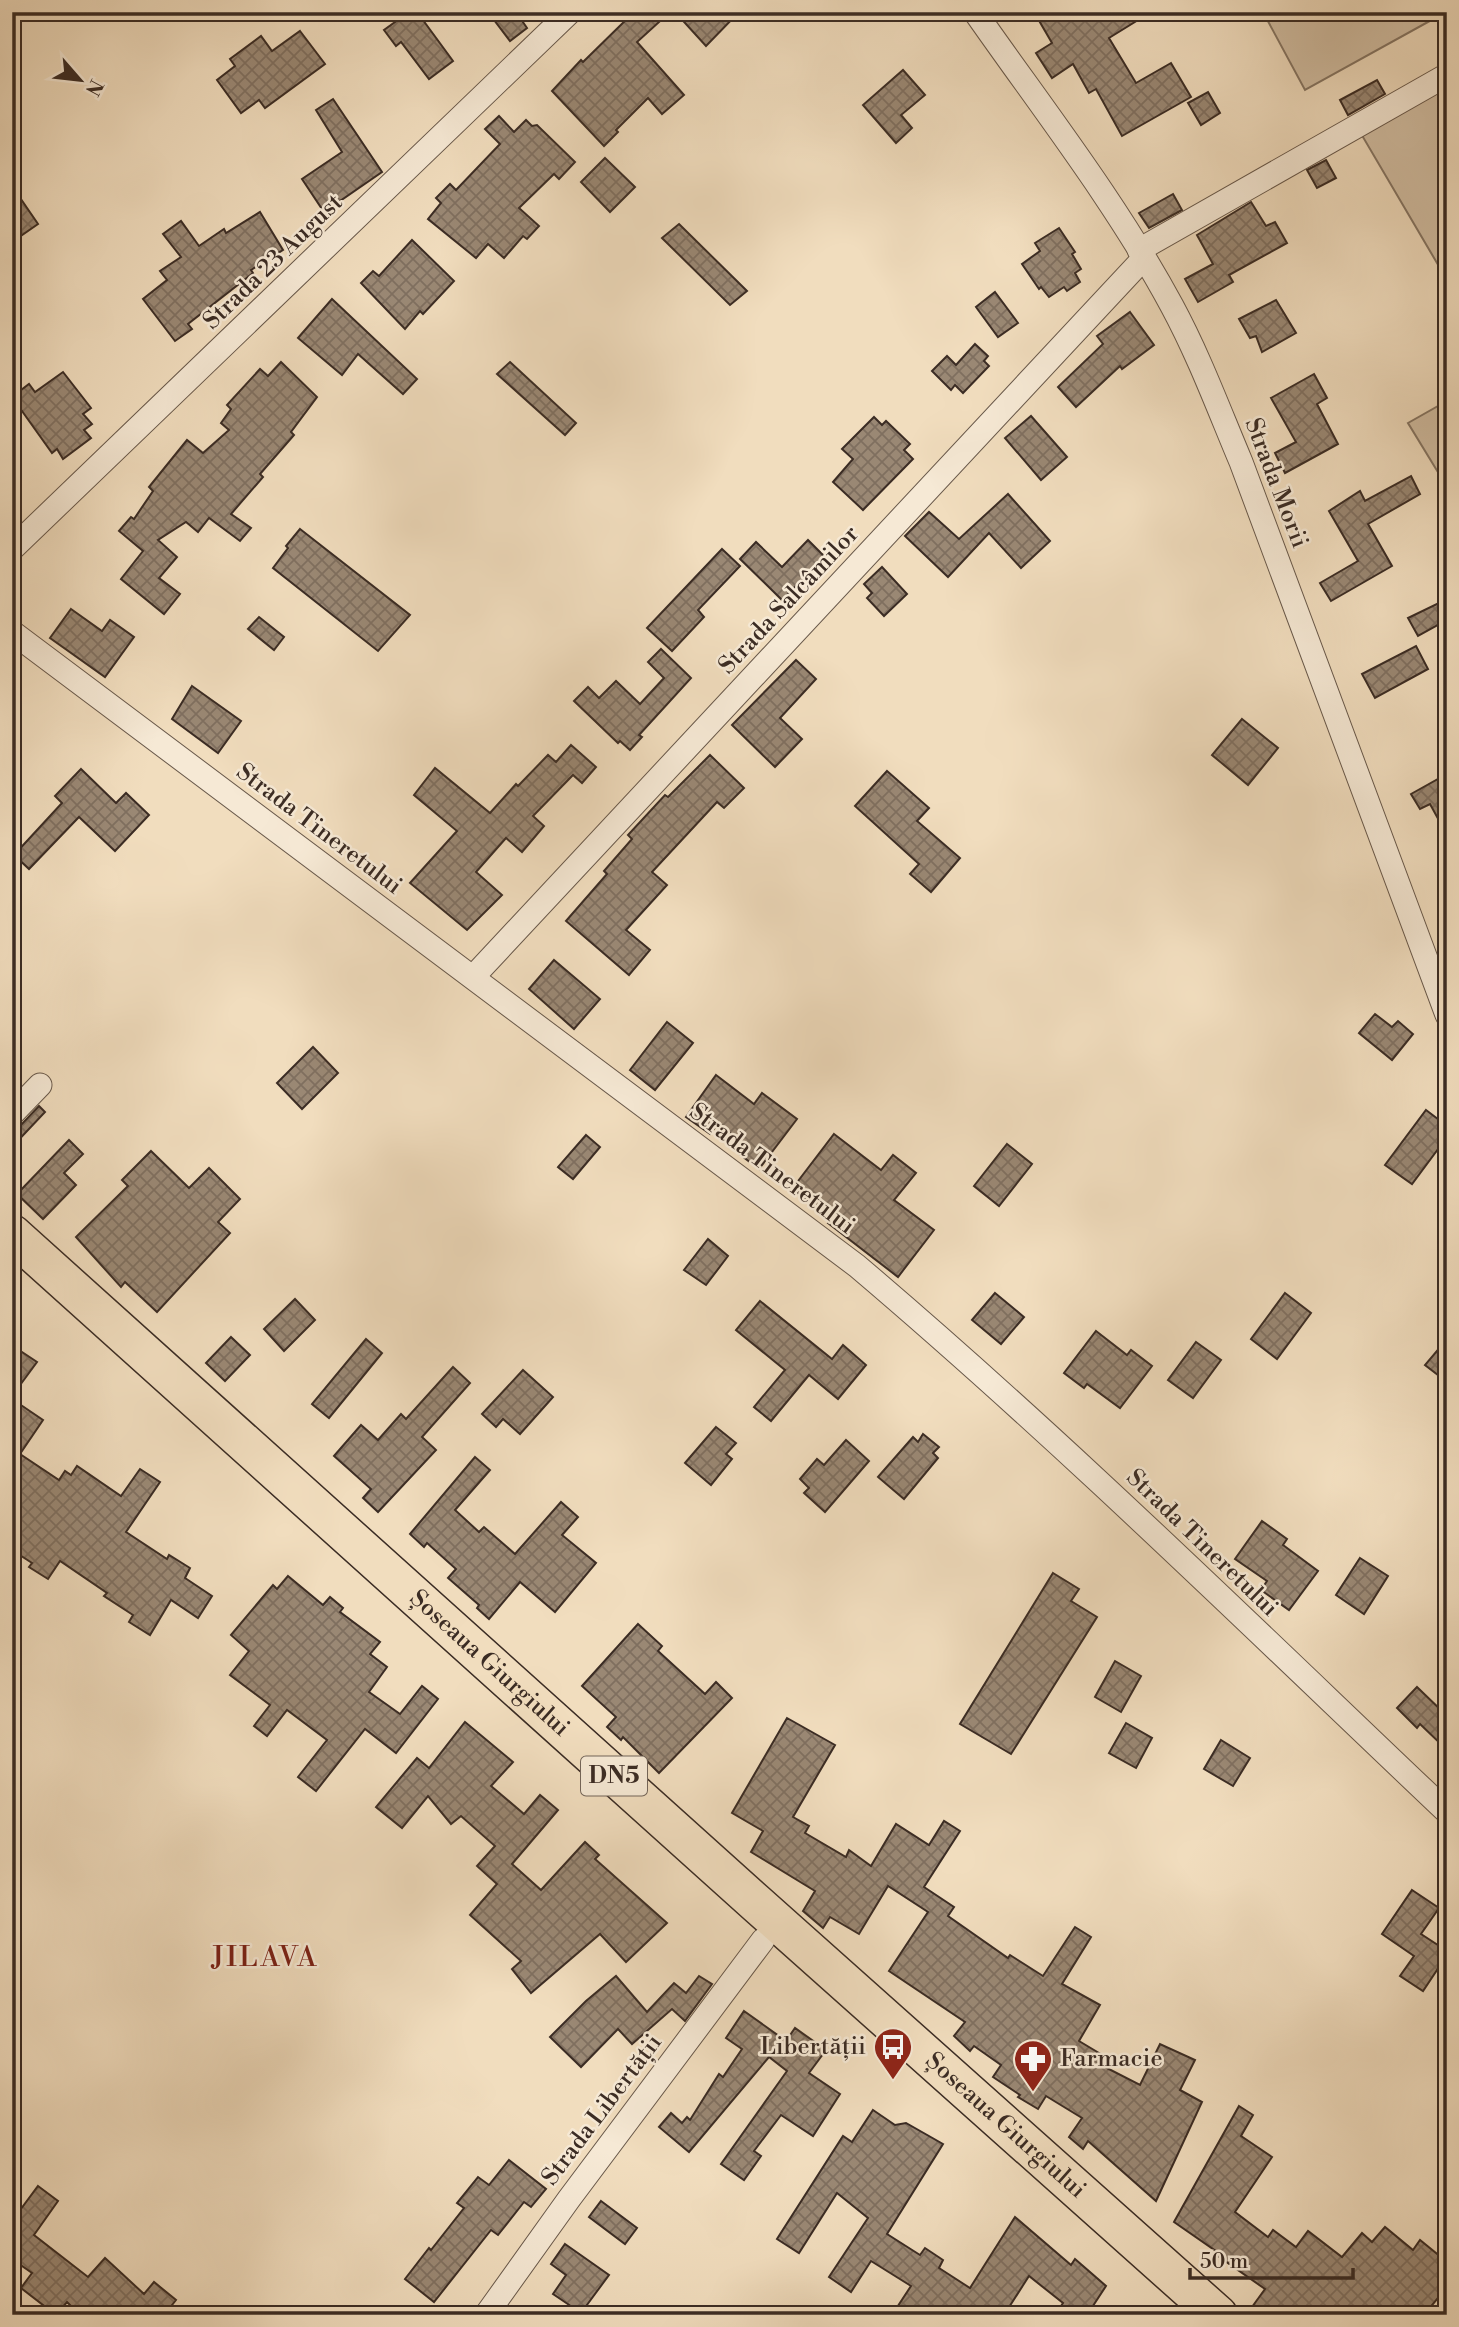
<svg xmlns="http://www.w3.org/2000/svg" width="1459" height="2327" viewBox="0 0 1459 2327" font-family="'Libre Bodoni',serif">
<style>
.green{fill:#d2bfa4;stroke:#867664;stroke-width:2}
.building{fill:url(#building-cross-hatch);stroke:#3b2c24;stroke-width:2}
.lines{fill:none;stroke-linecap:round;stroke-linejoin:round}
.minor-casing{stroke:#68584a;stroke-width:25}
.trunk-casing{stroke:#3b2c24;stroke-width:41}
.minor{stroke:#f6e9d5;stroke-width:23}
.trunk{stroke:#f1ddbe;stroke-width:38}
.labels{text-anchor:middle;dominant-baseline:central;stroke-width:5;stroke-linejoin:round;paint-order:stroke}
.shield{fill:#f6e9d5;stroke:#736559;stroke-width:2}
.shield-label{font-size:23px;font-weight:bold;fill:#3b2c24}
.street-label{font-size:24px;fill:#3b2c24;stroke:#f6e9d5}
.poi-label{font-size:24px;fill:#3b2c24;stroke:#f6e9d5;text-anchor:end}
.quarter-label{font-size:28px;letter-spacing:2px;fill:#7a1f14;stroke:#f6e9d5}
</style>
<defs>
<pattern id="building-cross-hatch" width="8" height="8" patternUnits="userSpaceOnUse" patternTransform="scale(1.75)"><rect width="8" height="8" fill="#9a8874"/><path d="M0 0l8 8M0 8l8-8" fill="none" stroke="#7f6f5f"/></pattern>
</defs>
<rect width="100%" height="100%" fill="#f1ddbe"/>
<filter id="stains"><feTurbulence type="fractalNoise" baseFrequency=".00286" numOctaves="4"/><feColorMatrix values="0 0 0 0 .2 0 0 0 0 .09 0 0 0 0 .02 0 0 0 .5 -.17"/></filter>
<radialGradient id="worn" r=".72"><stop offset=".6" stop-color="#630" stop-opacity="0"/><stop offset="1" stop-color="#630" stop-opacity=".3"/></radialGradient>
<!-- green -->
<g class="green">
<path d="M1263,12H1446L1305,90Z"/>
<path d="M1447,85V280L1360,132Z"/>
<path d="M1447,401V487L1408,423Z"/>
</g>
<!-- building -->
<g class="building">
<path d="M409,12H417L453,61L429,79L401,42L396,46L384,30Z"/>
<path d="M488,12H516L527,28L510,41Z"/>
<path d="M634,12H670L637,42L684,95L662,114L648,98L616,130L618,132L604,146L552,91L581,60L583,62Z"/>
<path d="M675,12H739L706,46Z"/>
<path d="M1034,12H1151L1109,38L1136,83L1171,63L1191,97L1122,136L1096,89L1089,93L1073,64L1052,78L1036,53L1052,43Z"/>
<path d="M300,31L325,64L265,108L259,100L241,113L217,80L235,66L230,59L261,36L272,51Z"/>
<path d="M903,70L925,95L901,115L912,128L896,143L863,105Z"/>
<path d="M1377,80L1385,94L1348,115L1340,100Z"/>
<path d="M1208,92L1220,113L1201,125L1188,103Z"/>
<path d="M333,99L382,172L324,212L302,179L342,152L316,110Z"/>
<path d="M499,116L514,132L526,120L532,126L537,125L575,162L559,179L554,174L519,208L539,226L527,239L523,236L504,258L488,244L476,258L428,219L441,203L436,198L450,184L456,190L500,144L485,129Z"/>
<path d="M605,158L635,187L610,212L581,182Z"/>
<path d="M1326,160L1336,178L1317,188L1307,170Z"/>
<path d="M12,186L38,224L12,242Z"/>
<path d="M1173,194L1182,210L1149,228L1139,213Z"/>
<path d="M1251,202L1266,226L1275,222L1287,243L1229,275L1233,282L1198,302L1185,279L1213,264L1197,235Z"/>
<path d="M260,212L283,250L251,270L253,273L188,324L192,329L175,341L143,299L167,280L160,271L181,257L163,234L181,221L199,246L224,229L226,233Z"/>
<path d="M679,224L747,291L730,305L662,238Z"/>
<path d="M1059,228L1075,252L1072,254L1081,269L1075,273L1080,282L1067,291L1064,287L1049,297L1041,287L1039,289L1022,264L1040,251L1035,243Z"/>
<path d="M412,240L454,281L423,314L420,311L405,329L361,283L373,271L379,276Z"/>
<path d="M995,292L1018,323L998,337L976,307Z"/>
<path d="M332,299L417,379L403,394L358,354L342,375L298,338Z"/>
<path d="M1276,300L1296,333L1262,352L1256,336L1250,338L1239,319Z"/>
<path d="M1130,312L1154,345L1122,369L1120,366L1076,407L1058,387L1103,344L1097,336Z"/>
<path d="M975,344L988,356L984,361L989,366L963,393L955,385L951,390L932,371L947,356L956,365Z"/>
<path d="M281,362L317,397L291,432L294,435L260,474L263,477L231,514L251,528L240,541L209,518L198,532L186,522L158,540L177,557L159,578L180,594L164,614L121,579L143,551L119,531L131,517L134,519L153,491L149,487L187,440L203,453L229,430L221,423L231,409L227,405L260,369L268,376Z"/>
<path d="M510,362L576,423L565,435L497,374Z"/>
<path d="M63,372L91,408L83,414L92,424L84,430L91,438L63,459L57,449L52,453L12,397L29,384L35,392Z"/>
<path d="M1314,374L1327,398L1317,404L1338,444L1285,473L1275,453L1296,442L1271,398Z"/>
<path d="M1031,416L1067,457L1041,480L1005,438Z"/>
<path d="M874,417L882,425L886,421L910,444L904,450L913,459L863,510L833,482L853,459L842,449Z"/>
<path d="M1411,476L1420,494L1368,524L1392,566L1331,601L1320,583L1358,561L1329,511L1360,491L1365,501Z"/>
<path d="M1008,494L1050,541L1021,568L989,533L948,577L905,536L929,512L959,539Z"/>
<path d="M300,529L410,615L378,651L273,568L288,548L286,546Z"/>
<path d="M808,540L825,557L782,600L740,559L756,542L782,567Z"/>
<path d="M722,549L740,566L698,610L704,617L672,651L647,628Z"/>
<path d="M882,567L907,594L884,616L867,598L872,593L864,584Z"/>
<path d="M1447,599V620L1418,636L1408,618Z"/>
<path d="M71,609L102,631L110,620L134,637L105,677L50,638Z"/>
<path d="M259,617L284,637L274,650L248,629Z"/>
<path d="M1416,646L1428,669L1375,698L1362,674Z"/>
<path d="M661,649L691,678L639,735L642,737L630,750L620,741L618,743L574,701L588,687L599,698L616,681L640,704L664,678L648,662Z"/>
<path d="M796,660L816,679L780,718L802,739L775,767L732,725Z"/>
<path d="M192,686L241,721L218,753L172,719Z"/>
<path d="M1242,719L1278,748L1248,785L1212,755Z"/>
<path d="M571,745L596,767L582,783L573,775L533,816L544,826L522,852L506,838L476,872L502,895L467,930L410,883L457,831L414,795L435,768L490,813L516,784L518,786L548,755L556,762Z"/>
<path d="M710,755L744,788L724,808L717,802L652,872L667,885L626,930L650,950L629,975L566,921L607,874L604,871L632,839L628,835L665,795L668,797Z"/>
<path d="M81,769L116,803L126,793L149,815L115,851L79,817L29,869L14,855L62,803L55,796Z"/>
<path d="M887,771L929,808L917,821L960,858L931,892L910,874L919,864L855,806Z"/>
<path d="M1447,774V835L1430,804L1420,809L1411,794Z"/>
<path d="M554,960L600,999L574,1029L529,989Z"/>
<path d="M1375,1014L1392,1027L1398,1021L1413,1034L1392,1060L1359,1033Z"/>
<path d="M667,1022L693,1043L655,1090L630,1070Z"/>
<path d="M313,1047L338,1073L302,1109L277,1083Z"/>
<path d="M716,1075L754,1104L762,1093L797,1119L759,1169L738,1153L744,1144L718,1124L710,1134L686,1117Z"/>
<path d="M39,1106L45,1112L12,1147V1128L22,1124Z"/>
<path d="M1426,1110L1447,1126V1137L1412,1184L1385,1165Z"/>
<path d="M834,1134L881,1170L893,1155L916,1173L894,1200L934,1230L898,1277L828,1223L831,1219L792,1189Z"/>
<path d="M586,1135L600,1147L573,1179L558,1167Z"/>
<path d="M69,1140L83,1154L64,1173L76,1185L43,1219L17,1194Z"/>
<path d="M1007,1144L1032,1164L999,1206L974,1186Z"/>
<path d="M151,1151L189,1188L209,1168L240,1199L218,1222L230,1233L157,1312L125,1282L121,1287L76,1237L128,1186L122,1180Z"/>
<path d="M708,1239L728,1256L706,1285L684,1270Z"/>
<path d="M995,1293L1024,1317L1001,1344L972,1320Z"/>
<path d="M1285,1293L1311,1313L1277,1359L1251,1339Z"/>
<path d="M295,1299L315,1320L284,1351L264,1329Z"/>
<path d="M760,1301L832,1359L843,1345L866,1365L838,1399L809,1375L771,1421L754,1407L785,1370L736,1330Z"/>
<path d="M1096,1331L1127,1355L1131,1350L1152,1366L1120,1408L1087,1384L1084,1388L1064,1373Z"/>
<path d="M231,1337L250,1355L225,1381L206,1363Z"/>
<path d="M366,1339L382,1353L329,1418L312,1404Z"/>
<path d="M1447,1339V1382L1425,1365Z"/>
<path d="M1196,1342L1221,1360L1193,1398L1168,1380Z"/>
<path d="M19,1350L37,1362L12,1396V1360Z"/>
<path d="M453,1367L470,1383L422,1437L436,1450L378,1512L363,1498L371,1489L334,1456L361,1425L378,1440L401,1414L406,1419Z"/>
<path d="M523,1370L553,1397L520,1434L503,1419L496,1427L482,1414Z"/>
<path d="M12,1399L43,1420L20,1454L59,1480L65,1471L71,1475L77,1466L121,1496L140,1469L160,1482L126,1532L167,1559L169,1555L190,1568L185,1578L212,1596L198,1618L171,1600L150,1635L129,1622L133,1615L104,1596L107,1593L60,1561L48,1579L29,1567L32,1563L12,1550Z"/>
<path d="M716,1427L736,1443L726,1454L732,1459L711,1485L685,1463Z"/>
<path d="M923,1434L939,1447L933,1453L938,1458L904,1499L878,1477L913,1437L918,1442Z"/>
<path d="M846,1440L869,1461L825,1512L804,1493L809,1488L800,1479L817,1459L824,1465Z"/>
<path d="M475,1457L490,1470L455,1510L479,1532L484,1527L515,1554L561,1502L578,1517L562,1535L596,1563L555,1612L520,1582L489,1619L477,1608L479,1605L448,1578L456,1569L427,1543L424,1547L410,1534Z"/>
<path d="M1262,1521L1287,1539L1283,1545L1318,1571L1289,1610L1261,1590L1267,1581L1235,1559Z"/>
<path d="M1360,1558L1388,1576L1364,1614L1336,1595Z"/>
<path d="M1053,1573L1079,1589L1071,1601L1097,1617L1011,1754L960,1724Z"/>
<path d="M288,1576L323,1605L330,1597L343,1608L340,1612L380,1642L370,1654L387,1667L369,1692L400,1714L422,1686L438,1699L396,1753L365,1729L316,1791L298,1777L327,1740L287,1710L267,1736L254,1726L270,1705L230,1675L249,1651L231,1635L273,1585L277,1589Z"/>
<path d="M638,1624L662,1646L658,1651L705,1694L716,1682L732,1698L659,1773L623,1737L621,1740L607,1727L616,1717L582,1686Z"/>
<path d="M1115,1661L1141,1676L1121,1712L1095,1697Z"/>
<path d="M1417,1687L1447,1716V1750L1420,1724L1417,1728L1397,1708Z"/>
<path d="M787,1718L835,1745L793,1817L809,1826L805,1833L846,1857L849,1850L871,1866L896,1824L929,1845L944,1821L960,1831L924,1887L954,1907L948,1916L1008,1958L1010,1955L1043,1976L1075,1927L1091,1937L1062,1984L1100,2005L1079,2041L1104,2056L1099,2064L1140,2085L1160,2044L1195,2060L1180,2090L1202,2102L1156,2201L1088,2141L1083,2149L1069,2137L1082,2118L1046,2096L1038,2109L1018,2097L1020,2095L993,2077L1001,2065L974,2046L970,2051L954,2036L965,2022L889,1971L928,1912L888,1886L859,1934L830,1917L823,1928L803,1911L815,1891L751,1852L763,1831L732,1813Z"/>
<path d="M465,1722L513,1762L491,1786L524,1814L540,1795L558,1810L512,1864L541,1890L585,1842L599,1855L595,1859L667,1923L626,1962L600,1934L531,1993L512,1969L521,1961L470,1915L497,1884L477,1866L495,1846L461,1816L451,1824L428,1796L402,1828L376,1807L417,1758L429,1768Z"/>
<path d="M1126,1723L1152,1738L1136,1768L1109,1753Z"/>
<path d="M1221,1740L1250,1758L1233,1786L1204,1769Z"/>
<path d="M1412,1890L1439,1908L1421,1934L1447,1951V1955L1423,1991L1400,1976L1414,1956L1382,1934Z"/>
<path d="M616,1976L647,2012L674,1983L686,1993L699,1976L712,1984L685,2021L672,2009L632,2044L618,2029L581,2067L550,2037L586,2001Z"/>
<path d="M744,2011L786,2041L795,2028L826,2050L809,2073L840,2094L813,2136L781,2115L754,2151L761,2156L744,2180L721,2164L787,2071L769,2057L689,2152L659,2127L671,2113L682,2123L687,2117L690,2120L719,2074L723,2077L742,2049L726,2038Z"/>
<path d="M1239,2106L1253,2115L1241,2136L1272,2157L1235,2212L1268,2237L1273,2230L1296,2247L1308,2231L1342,2257L1362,2233L1372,2242L1385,2227L1413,2250L1420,2240L1447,2262V2287L1424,2315H1262L1252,2307L1265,2289L1218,2256L1220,2254L1174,2222Z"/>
<path d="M873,2110L895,2125L906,2123L943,2144L887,2234L920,2255L925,2248L943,2260L939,2268L970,2288L1015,2217L1071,2265L1075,2259L1106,2286L1087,2315H1055L1063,2303L1029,2276L1004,2315H892L911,2286L871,2261L851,2292L829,2277L868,2218L837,2193L799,2253L777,2239L843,2136L852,2142Z"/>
<path d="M509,2160L546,2189L531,2207L524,2202L498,2235L491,2230L434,2302L405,2279L429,2248L431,2250L464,2208L457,2203L478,2177L489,2185Z"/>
<path d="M38,2186L58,2201L34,2235L88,2277L105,2258L144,2294L154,2282L176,2300L164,2315H80L67,2302L56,2315L21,2288L32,2273L12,2259V2221Z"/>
<path d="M601,2201L637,2228L625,2244L589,2217Z"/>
<path d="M565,2244L609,2275L581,2313L553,2294L566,2275L551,2264Z"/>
</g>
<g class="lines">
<defs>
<g id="minor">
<path d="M975,12C1042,108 1116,202 1172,306C1199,356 1219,410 1241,462L1447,1015"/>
<path d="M1139,250L1447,75"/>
<path d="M12,549L570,12"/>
<path d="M12,632L857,1266C1061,1439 1252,1627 1447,1812"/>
<path d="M473,977L1144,258"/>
<path d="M12,1114L40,1085"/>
<path d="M486,2315L569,2199L763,1940"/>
</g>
<g id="trunk">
<path id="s1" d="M12,1234L757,1904L1218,2315"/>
</g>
</defs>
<!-- minor casing -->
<use href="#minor" class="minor-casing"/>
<!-- trunk casing -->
<use href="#trunk" class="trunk-casing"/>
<!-- minor -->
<use href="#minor" class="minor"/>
<!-- trunk -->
<use href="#trunk" class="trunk"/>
</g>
<!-- icons -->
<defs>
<symbol id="bus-pin" viewBox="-11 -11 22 30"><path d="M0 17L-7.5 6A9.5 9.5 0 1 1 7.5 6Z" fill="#8f2418" stroke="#f6e9d5"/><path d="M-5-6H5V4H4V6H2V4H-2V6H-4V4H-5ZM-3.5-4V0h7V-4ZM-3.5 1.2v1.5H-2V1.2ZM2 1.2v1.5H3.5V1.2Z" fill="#fff"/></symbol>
<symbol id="pharmacy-pin" viewBox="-11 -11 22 30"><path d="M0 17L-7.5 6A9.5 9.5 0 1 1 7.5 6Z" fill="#8f2418" stroke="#f6e9d5"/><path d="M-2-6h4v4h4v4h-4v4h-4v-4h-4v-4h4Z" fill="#fff"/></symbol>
</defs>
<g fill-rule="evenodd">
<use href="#bus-pin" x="871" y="2025" width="44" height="60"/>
<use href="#pharmacy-pin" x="1011" y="2037" width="44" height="60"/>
</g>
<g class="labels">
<!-- shield labels -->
<rect class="shield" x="581" y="1756.5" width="66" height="39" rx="5"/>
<g class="shield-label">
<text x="614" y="1776">DN5</text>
</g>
<!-- street labels -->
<g class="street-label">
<text transform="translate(273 262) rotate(-44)">Strada 23 August</text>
<text transform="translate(1276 483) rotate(69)">Strada Morii</text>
<text transform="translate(789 600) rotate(-47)">Strada Salcâmilor</text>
<text transform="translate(319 829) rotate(37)">Strada Tineretului</text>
<text transform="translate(772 1169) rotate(37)">Strada Tineretului</text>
<text transform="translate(1202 1543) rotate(44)">Strada Tineretului</text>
<text stroke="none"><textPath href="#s1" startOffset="642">Șoseaua Giurgiului</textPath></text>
<text transform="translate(602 2110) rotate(-53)">Strada Libertății</text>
<text stroke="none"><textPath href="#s1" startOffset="1335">Șoseaua Giurgiului</textPath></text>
</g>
<!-- poi labels -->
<g class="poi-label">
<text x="866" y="2047">Libertății</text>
<text x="1060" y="2059" text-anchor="start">Farmacie</text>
</g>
<!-- quarter labels -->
<g class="quarter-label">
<text x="265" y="1957">JILAVA</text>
</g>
</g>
<!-- margin -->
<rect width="1459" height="2327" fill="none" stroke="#f1ddbe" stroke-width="42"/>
<rect x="14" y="14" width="1431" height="2299" fill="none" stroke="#3b2c24" stroke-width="3.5"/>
<rect x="21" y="21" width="1417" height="2285" fill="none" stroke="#3b2c24" stroke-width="2"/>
<!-- north arrow -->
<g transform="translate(80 80) rotate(118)" stroke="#f6e9d5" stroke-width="5" paint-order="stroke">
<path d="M0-5L12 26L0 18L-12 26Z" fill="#3b2c24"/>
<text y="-10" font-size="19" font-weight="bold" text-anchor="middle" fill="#3b2c24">N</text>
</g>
<!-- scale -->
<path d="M1190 2268v10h163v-10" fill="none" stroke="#3b2c24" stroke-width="3.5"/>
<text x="1200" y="2268" font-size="21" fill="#3b2c24" stroke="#f6e9d5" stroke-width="5" paint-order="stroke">50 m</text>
<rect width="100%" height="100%" filter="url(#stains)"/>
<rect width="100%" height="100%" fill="url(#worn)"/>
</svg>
